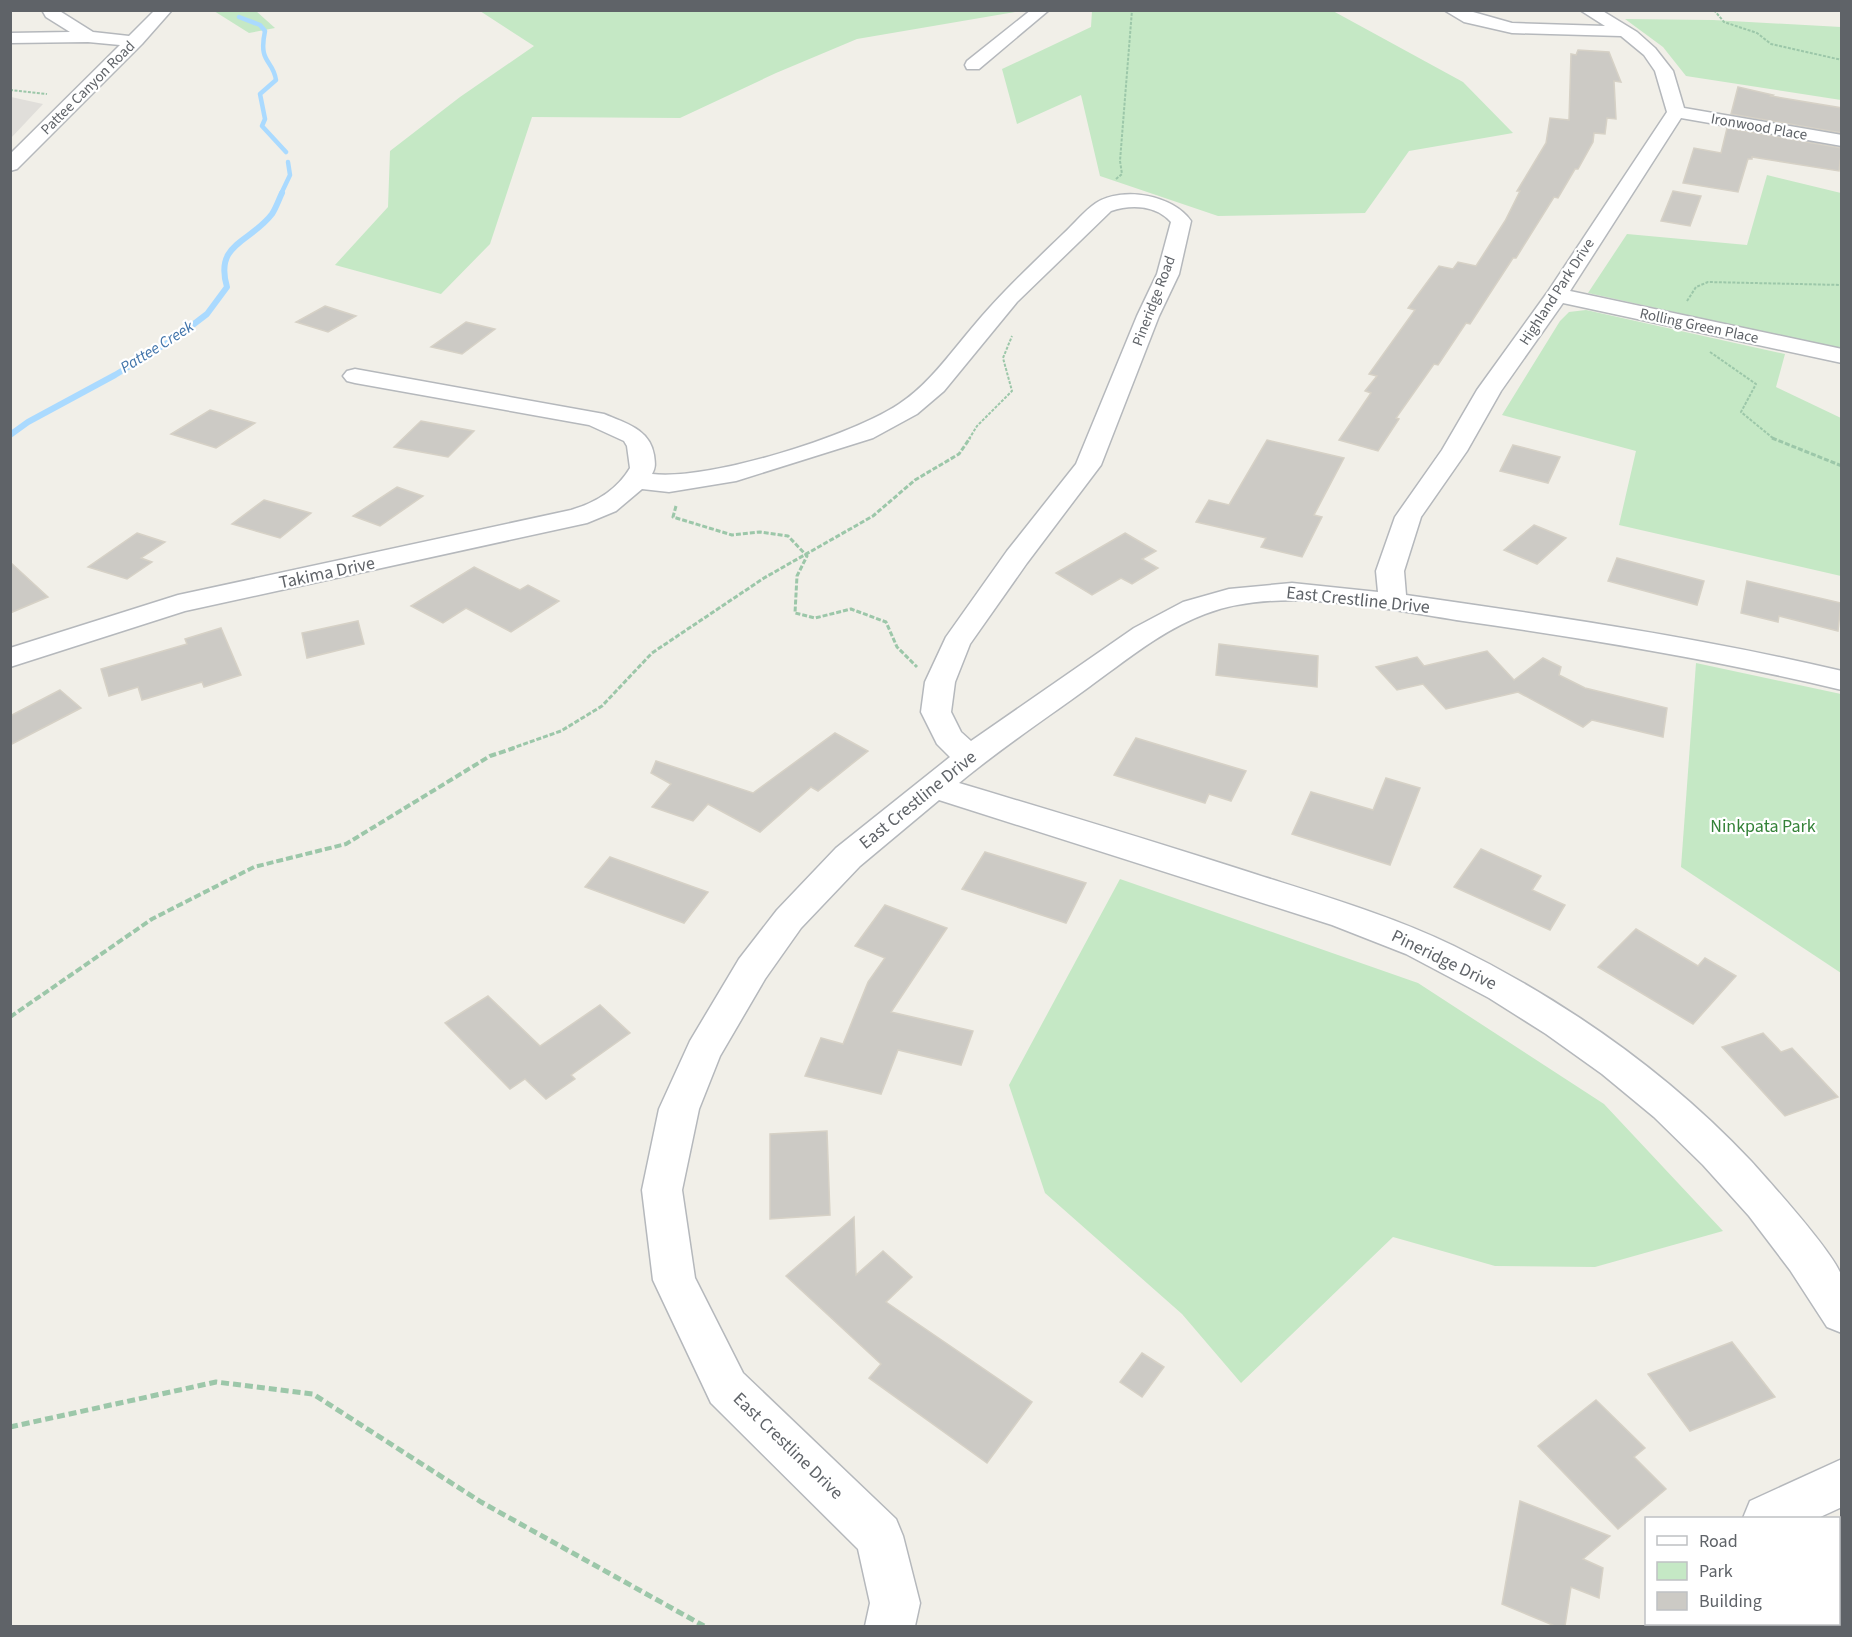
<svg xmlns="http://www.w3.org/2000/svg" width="1852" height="1637" viewBox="0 0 1852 1637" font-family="'Source Sans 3',sans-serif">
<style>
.industrial{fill:#e0deda}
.green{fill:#c5e8c5}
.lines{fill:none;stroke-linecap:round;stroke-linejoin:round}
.stream-far1{stroke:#aadaff;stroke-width:4.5}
.stream{stroke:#aadaff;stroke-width:6}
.building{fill:#cccac5;stroke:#d6d1c6;stroke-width:1.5}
.minor-casing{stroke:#b5b8bc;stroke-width:3}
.path-far3{stroke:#9cc7a9;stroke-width:2;stroke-dasharray:3 1.5;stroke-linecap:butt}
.path-far2{stroke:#9cc7a9;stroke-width:3;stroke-dasharray:5 2;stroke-linecap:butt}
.path-far1{stroke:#9cc7a9;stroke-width:4;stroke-dasharray:7 3;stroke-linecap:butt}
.path{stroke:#9cc7a9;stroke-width:5;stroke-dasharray:8 4;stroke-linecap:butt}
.minor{fill:#fff;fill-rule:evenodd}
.labels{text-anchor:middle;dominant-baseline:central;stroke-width:4.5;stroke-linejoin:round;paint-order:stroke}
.far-street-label{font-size:15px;fill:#5f6368;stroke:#fff}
.far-water-label{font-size:16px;font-style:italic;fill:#4174aa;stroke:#fff}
.street-label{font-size:18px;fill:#5f6368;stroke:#fff}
.park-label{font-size:18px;fill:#348238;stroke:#fff}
</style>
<rect width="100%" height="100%" fill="#f1efe8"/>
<!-- industrial -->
<path class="industrial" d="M11,97L43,104L11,138L10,97Z"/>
<!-- green -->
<g class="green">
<path d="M214,11H256L275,28L249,33Z"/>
<path d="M480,11H1021L857,39L776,73L680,118L532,117L490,244L441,294L335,265L388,207L390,151L460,97L534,46Z"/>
<path d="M1092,11H1333L1463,82L1513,133L1409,151L1365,213L1218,216L1100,176L1081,95L1017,124L1002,69L1091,27Z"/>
<path d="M1625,19L1713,20L1841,27V100L1686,76L1663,47Z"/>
<path d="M1767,175L1841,193V349L1588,293L1627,234L1747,245Z"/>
<path d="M1586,310L1785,354L1776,387L1841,418V576L1619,525L1636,451L1502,415L1560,321L1569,312Z"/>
<path d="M1696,663L1841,694V973L1681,867Z"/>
<path d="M1120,879L1418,983L1604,1104L1723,1231L1595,1267L1495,1266L1393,1237L1241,1383L1182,1314L1045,1193L1009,1085Z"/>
</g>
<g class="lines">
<!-- stream-far1 -->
<g class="stream-far1">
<path d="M239,17L260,25L265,31C258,64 273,59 276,80L260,94L265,119L262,126L286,152"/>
<path d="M281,194L290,175L288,162"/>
</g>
<!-- stream -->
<path class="stream" d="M10,435L28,422L115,375L177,337L207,314L227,287C214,243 250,243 272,214C276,208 279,199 282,193"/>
</g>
<!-- building -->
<g class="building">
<path d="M1578,50L1609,52L1621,82L1614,81L1616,119L1607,118L1605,134L1594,133L1593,142L1578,169H1575L1558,198L1554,197L1516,258H1513L1470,324L1466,323L1438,365L1434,364L1396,418L1399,419L1378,451L1339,440L1371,393L1365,391L1377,376L1369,374L1415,310L1408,308L1439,266L1453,269L1458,262L1476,266L1505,221L1520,191H1517L1546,143L1550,118L1569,120L1571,54L1576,55Z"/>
<path d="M1738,87L1773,95L1771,96L1842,108V133L1731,114Z"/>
<path d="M1727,128L1842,148L1839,171L1752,157V159H1748L1738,192L1683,183L1694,148L1721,153Z"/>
<path d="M1673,191L1701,196L1690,226L1661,221Z"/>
<path d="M325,306L356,316L328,332L296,322Z"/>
<path d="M466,322L495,329L462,354L431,347Z"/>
<path d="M210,410L255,423L216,448L171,434Z"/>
<path d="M421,421L474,431L448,457L394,447Z"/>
<path d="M1267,440L1344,458L1314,515L1322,517L1302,557L1261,547L1266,538L1196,522L1209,500L1229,505Z"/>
<path d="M1513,445L1560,457L1548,483L1500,471Z"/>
<path d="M397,487L423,496L380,526L353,516Z"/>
<path d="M264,500L311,513L280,538L232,524Z"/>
<path d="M1534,525L1566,538L1537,564L1504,550Z"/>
<path d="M137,533L165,542L141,558L152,562L127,579L88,567Z"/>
<path d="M1125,533L1156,551L1142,559L1158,568L1132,584L1121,578L1092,595L1056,573Z"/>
<path d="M1617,558L1704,581L1697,605L1608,581Z"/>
<path d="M10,562L48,597L10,613Z"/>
<path d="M474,567L520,590L528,585L559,601L511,632L466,608L443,623L411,606Z"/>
<path d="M1747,581L1841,603L1838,631L1779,616L1778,622L1741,613Z"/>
<path d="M358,621L364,644L307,658L302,633Z"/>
<path d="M221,628L241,675L204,687L202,682L142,700L138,687L109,696L101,669L187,644L185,639Z"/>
<path d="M1219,644L1318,656L1317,687L1216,675Z"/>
<path d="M1487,651L1514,680L1543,658L1561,667L1559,675L1585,688L1667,708L1663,737L1592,720L1583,727L1518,692L1446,709L1423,684L1397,690L1376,667L1417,657L1424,666Z"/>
<path d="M60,690L81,708L10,745V716Z"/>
<path d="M835,733L868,751L818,791L811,787L760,832L708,804L693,821L652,807L671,784L651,773L656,761L753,793Z"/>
<path d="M1136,738L1246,771L1231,801L1209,794L1205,803L1114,775Z"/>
<path d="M1386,778L1420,788L1390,865L1292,834L1311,792L1373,810Z"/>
<path d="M1481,849L1541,876L1532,890L1565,905L1550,930L1454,887Z"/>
<path d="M985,852L1086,883L1066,923L962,889Z"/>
<path d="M610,857L708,892L684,923L585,887Z"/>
<path d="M885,905L947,928L891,1012L973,1031L961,1065L898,1050L881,1094L805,1076L821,1038L843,1044L868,982L885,958L855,946Z"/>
<path d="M1636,929L1698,966L1705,958L1736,976L1693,1024L1598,967Z"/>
<path d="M488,996L540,1046L600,1005L630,1033L571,1075L575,1079L546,1099L525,1079L510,1089L445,1023Z"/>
<path d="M1763,1033L1781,1052L1792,1048L1838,1097L1785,1116L1722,1047Z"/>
<path d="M827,1131L830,1215L770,1219V1134Z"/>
<path d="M854,1217L856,1275L883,1251L912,1277L886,1302L1032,1402L987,1463L869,1378L881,1364L786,1276Z"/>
<path d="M1732,1342L1775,1397L1690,1431L1648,1374Z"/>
<path d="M1142,1353L1164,1367L1142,1397L1120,1382Z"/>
<path d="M1596,1400L1645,1448L1634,1457L1666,1489L1618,1529L1538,1446Z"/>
<path d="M1520,1501L1610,1536L1583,1559L1603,1568L1599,1598L1571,1587L1565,1626H1555L1502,1604Z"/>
</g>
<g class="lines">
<defs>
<g id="minor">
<path d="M42,10H58L93,32L129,36L155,10H172L142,44L17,169L10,171V154L120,45L88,42L10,43V33L70,32L46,17Z"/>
<path d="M1031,10H1049L979,69H967L965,65L967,61Z"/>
<path d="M1444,10H1466L1512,23L1605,26L1580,10H1601L1637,32L1655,48L1673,71L1684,108L1842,135V146L1681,118L1570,291L1842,349V363L1563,303L1501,391L1467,451L1421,517L1404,571L1406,595C1552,616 1698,637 1842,671V690C1717,660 1590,639 1463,621C1386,609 1279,585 1205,614C1162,630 1125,661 1089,687C1045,719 1000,749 959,783C1059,813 1159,843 1258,875C1324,896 1392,916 1454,946C1564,1000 1667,1072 1751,1161C1768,1180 1838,1257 1842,1278C1844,1295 1842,1315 1842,1333L1827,1327L1790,1270L1749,1216L1703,1165L1654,1117L1602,1074L1546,1034L1489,998L1406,954L1332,925L939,800L860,866L801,928L765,979L720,1056L699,1109L682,1190L695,1278L743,1373L896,1519L903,1536L920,1603L915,1626H865L870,1603L858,1549L711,1403L653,1280L642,1190L659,1109L690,1041L739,959L777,910L836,848L950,757L937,744L921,712L925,682L946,637L1007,551L1076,464L1137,316L1157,274L1171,222C1156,205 1131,204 1111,211L1017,302L944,391L917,414L873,438L736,481L669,492L642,489L616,511L587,523L185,611L10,667V648L178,595L571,510C595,503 617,490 630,468L627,446L624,441L589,425L355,383L347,381L343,376L347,371L355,369L604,414C625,423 650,429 654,455C655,463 656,467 652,474C709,481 851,436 899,404C928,385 949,355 971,329C1000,294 1031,265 1063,234C1074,224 1084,211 1096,203C1123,186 1173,195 1191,221L1179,274L1159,316L1101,465L1027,563L970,644L955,682L951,712L961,732L971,741L1134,628L1183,602L1229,589L1292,583L1378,592L1376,571L1395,517L1442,450L1477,390L1547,293L1667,112L1655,71L1644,55L1621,36L1512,33L1464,22Z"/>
<path d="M1842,1459V1507L1818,1518H1743L1750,1501Z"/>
<path d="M1651,1624H1701L1700,1626H1650Z"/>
</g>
</defs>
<!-- minor casing -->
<use href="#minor" class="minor-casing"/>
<!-- path-far3 -->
<g class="path-far3">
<path d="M1714,10L1724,22L1757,33L1771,44L1842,60"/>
<path d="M10,90L47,94"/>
<path d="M1116,179L1122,174L1120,161L1132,10"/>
<path d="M1687,301L1696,287L1708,282L1842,285"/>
<path d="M1710,352L1756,384L1741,412L1774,439"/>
<path d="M969,439L977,426L1012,391L1003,358L1012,336"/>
</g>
<!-- path-far2 -->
<g class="path-far2">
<path d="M1772,438L1842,466"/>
<path d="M676,506L673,517L732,535L760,532L788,536L807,556L797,576L795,613L815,618L851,609L886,622L897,647L917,667"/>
<path d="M510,749L561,731L602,706L652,653L764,578L873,516L915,480L959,454L970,438"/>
</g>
<!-- path-far1 -->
<path class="path-far1" d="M10,1017L152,919L254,867L346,844L490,756L514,748"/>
<!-- path -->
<path class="path" d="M10,1427L216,1382L313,1394L481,1502L704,1626"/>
<!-- minor -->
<use href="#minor" class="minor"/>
</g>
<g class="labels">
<!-- far-street labels -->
<g class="far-street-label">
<text transform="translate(88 88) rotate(-45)">Pattee Canyon Road</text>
<text transform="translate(1759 127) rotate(10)">Ironwood Place</text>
<text transform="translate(1557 292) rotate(-57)">Highland Park Drive</text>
<text transform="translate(1154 301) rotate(-69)">Pineridge Road</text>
<text transform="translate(1699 326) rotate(12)">Rolling Green Place</text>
</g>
<!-- far-water labels -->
<g class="far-water-label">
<text transform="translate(157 347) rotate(-32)">Pattee Creek</text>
</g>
<!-- street labels -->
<g class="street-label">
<text transform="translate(327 573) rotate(-12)">Takima Drive</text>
<text transform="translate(1358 600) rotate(6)">East Crestline Drive</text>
<text transform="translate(918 800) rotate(-39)">East Crestline Drive</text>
<text transform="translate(1444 960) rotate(26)">Pineridge Drive</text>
<text transform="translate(788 1446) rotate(44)">East Crestline Drive</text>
</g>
<!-- park labels -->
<g class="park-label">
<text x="1763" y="826">Ninkpata Park</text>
</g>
</g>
<!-- border -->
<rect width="1852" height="1637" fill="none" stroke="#5f6368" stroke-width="24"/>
<!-- legend -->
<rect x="1645" y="1517" width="195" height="108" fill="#ffffff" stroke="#bfc1c3" stroke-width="1.5"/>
<rect x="1657" y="1536" width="30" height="9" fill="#ffffff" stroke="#bfc1c3" stroke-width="1.5"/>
<text x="1699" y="1547" font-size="18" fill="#5f6368">Road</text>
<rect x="1657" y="1562" width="30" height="18" fill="#c5e8c5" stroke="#bfc1c3" stroke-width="1.5"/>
<text x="1699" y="1577" font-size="18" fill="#5f6368">Park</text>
<rect x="1657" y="1592" width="30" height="18" fill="#cccac5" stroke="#bfc1c3" stroke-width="1.5"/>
<text x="1699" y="1607" font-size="18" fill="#5f6368">Building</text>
</svg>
